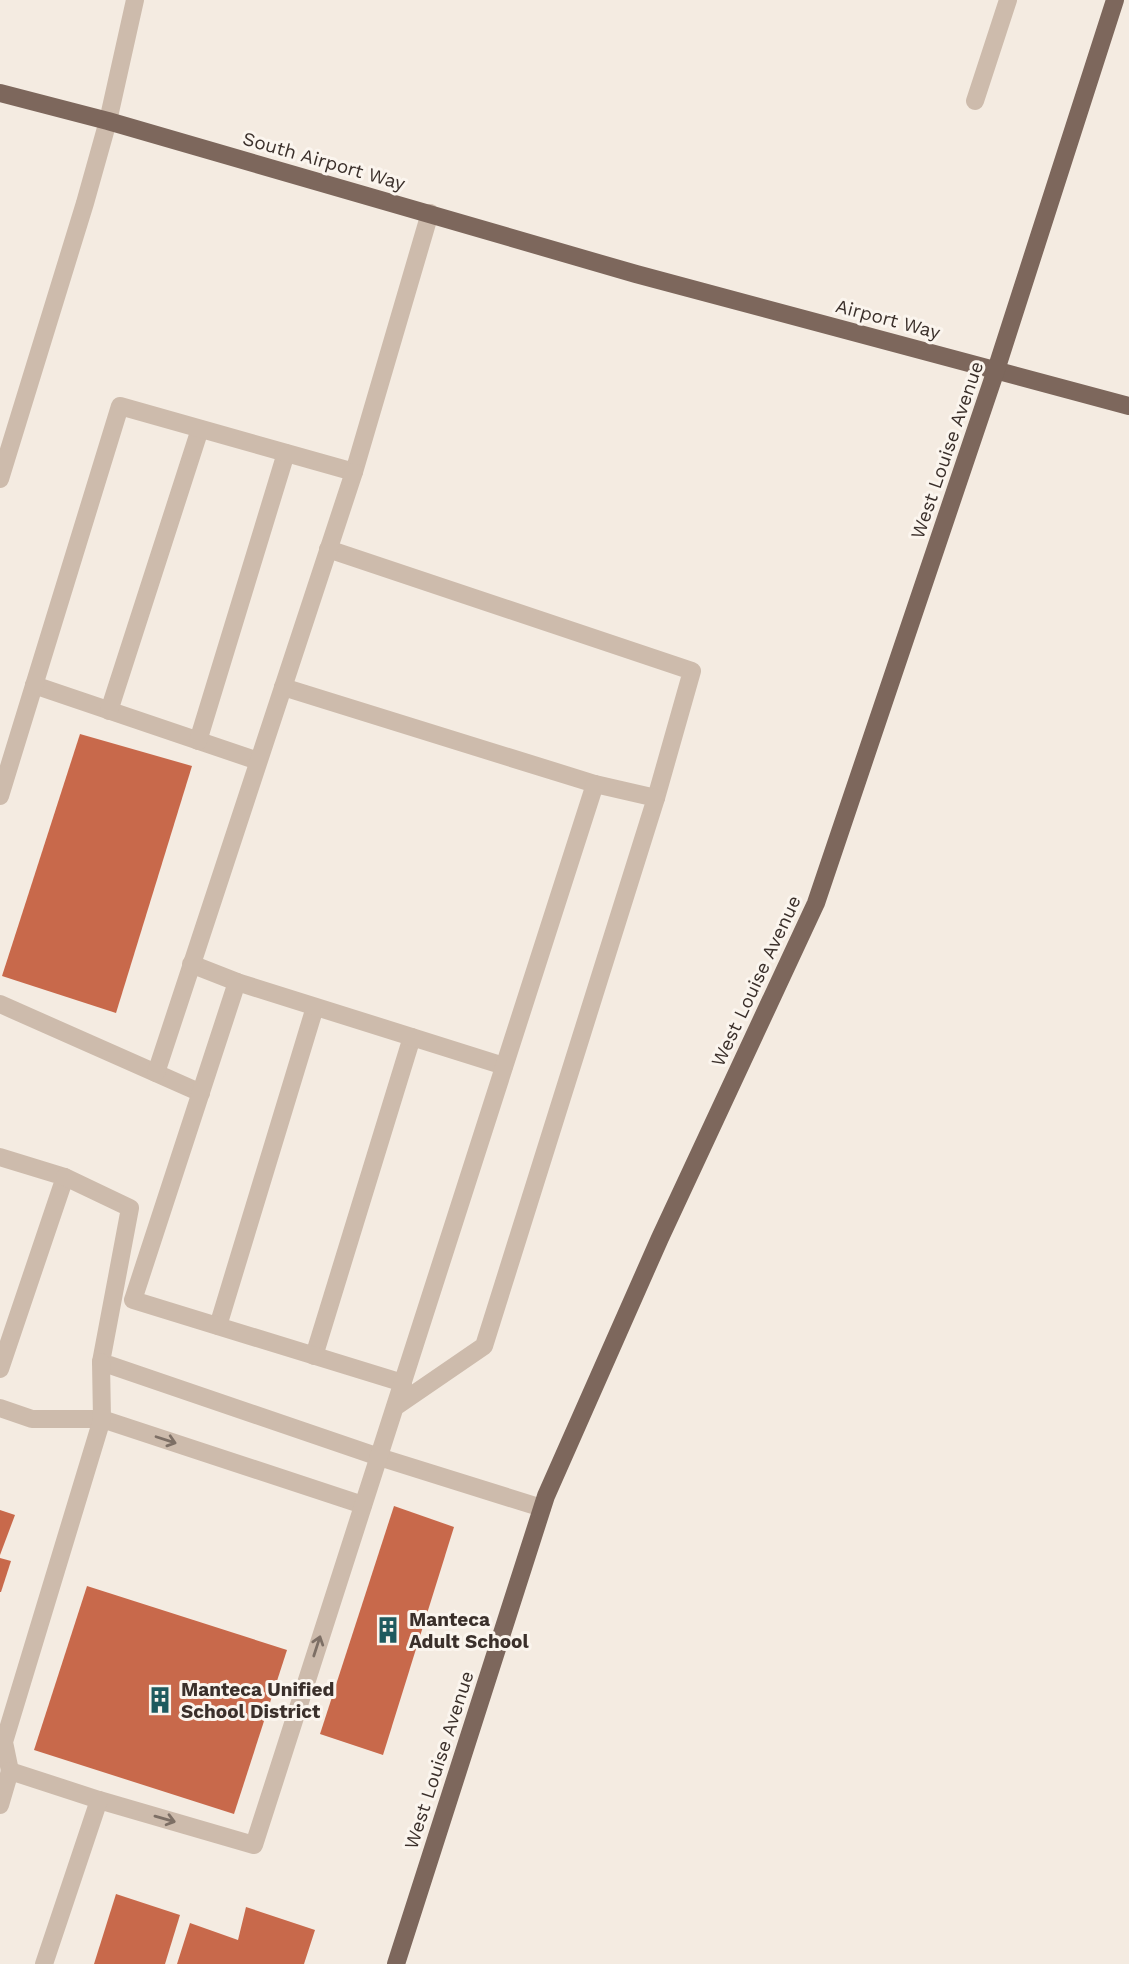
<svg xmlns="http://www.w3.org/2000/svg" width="1129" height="1964" viewBox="0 0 1129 1964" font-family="'Work Sans',sans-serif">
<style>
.building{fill:#c8694b}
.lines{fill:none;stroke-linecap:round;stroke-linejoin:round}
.minor{stroke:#cdbbac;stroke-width:18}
.major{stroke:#7d675c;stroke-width:18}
.oneway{stroke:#7d6f65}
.labels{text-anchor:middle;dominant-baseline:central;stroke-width:6;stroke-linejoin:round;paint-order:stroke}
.street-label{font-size:19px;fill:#3b302b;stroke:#fbf5ee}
.poi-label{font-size:19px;font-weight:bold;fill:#3b302b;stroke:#fbf5ee;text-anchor:start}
</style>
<rect width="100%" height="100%" fill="#f4ebe1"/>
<!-- building -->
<g class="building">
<path d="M80,734L192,766L116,1013L2,976Z"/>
<path d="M394,1506L454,1527L383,1755L320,1734Z"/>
<path d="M0,1510L15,1515L0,1555Z"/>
<path d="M0,1558L11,1561L1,1592H0Z"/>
<path d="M87,1586L287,1650L234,1814L34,1750Z"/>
<path d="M116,1894L180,1915L165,1964H94Z"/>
<path d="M246,1907L315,1930L304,1964H177L190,1923L238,1940Z"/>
</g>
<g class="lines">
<!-- minor -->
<g class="minor">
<path d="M975,101L1008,0"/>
<path d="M0,479L85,203L108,121L135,0"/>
<path d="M328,549L692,671L656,798"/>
<path d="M34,685L258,761"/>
<path d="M283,687L595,784"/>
<path d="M109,711L200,429"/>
<path d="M198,741L286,453"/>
<path d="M0,796L120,406L354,472L430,213"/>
<path d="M191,964L237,982"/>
<path d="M0,1004L201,1093"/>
<path d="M156,1073L354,472"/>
<path d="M0,1157L65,1177L0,1369"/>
<path d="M65,1177L130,1208L101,1362L379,1457L542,1508"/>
<path d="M218,1326L315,1007"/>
<path d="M314,1356L412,1037"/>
<path d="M403,1383L133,1300L237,982L504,1066"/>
<path d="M0,1408L32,1419H102L363,1505"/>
<path d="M10,1771L4,1742L102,1419L101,1362"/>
<path d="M99,1800L254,1845L595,784L656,798L484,1346L395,1407"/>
<path d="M0,1805L10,1771L99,1800L44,1964"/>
</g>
<!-- major -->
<g class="major">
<path d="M0,93L108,121L636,274L1129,406"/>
<path d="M396,1964L546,1496L660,1238L816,903L996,370L1115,0"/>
</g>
</g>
<!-- one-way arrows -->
<defs><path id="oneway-shaft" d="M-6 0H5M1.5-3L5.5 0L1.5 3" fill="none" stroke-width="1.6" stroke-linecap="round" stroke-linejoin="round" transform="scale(1.75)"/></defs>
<g class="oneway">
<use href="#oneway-shaft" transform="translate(166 1440) rotate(18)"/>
<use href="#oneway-shaft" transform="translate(317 1646) rotate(-72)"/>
<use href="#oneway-shaft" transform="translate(165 1819) rotate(16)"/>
</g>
<!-- icons -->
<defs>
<symbol id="building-bare" viewBox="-9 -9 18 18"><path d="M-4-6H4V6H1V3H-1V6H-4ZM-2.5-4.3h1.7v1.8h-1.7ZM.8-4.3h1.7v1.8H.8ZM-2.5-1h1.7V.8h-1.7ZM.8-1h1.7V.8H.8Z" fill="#1f5a5e" stroke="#fbf5ee" stroke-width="2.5" paint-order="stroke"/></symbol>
</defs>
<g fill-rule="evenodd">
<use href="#building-bare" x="369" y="1611" width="38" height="38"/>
<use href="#building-bare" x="141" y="1681" width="38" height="38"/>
</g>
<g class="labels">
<!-- street labels -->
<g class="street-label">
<text transform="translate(324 161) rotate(16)">South Airport Way</text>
<text transform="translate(888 319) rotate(15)">Airport Way</text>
<text transform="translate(947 450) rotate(-71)">West Louise Avenue</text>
<text transform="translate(756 981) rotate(-65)">West Louise Avenue</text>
<text transform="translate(439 1760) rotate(-72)">West Louise Avenue</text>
</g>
<!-- poi labels -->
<g class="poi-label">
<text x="409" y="1619">Manteca<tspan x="409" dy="22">Adult School</tspan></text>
<text x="181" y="1689">Manteca Unified<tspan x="181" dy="22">School District</tspan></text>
</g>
</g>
</svg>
